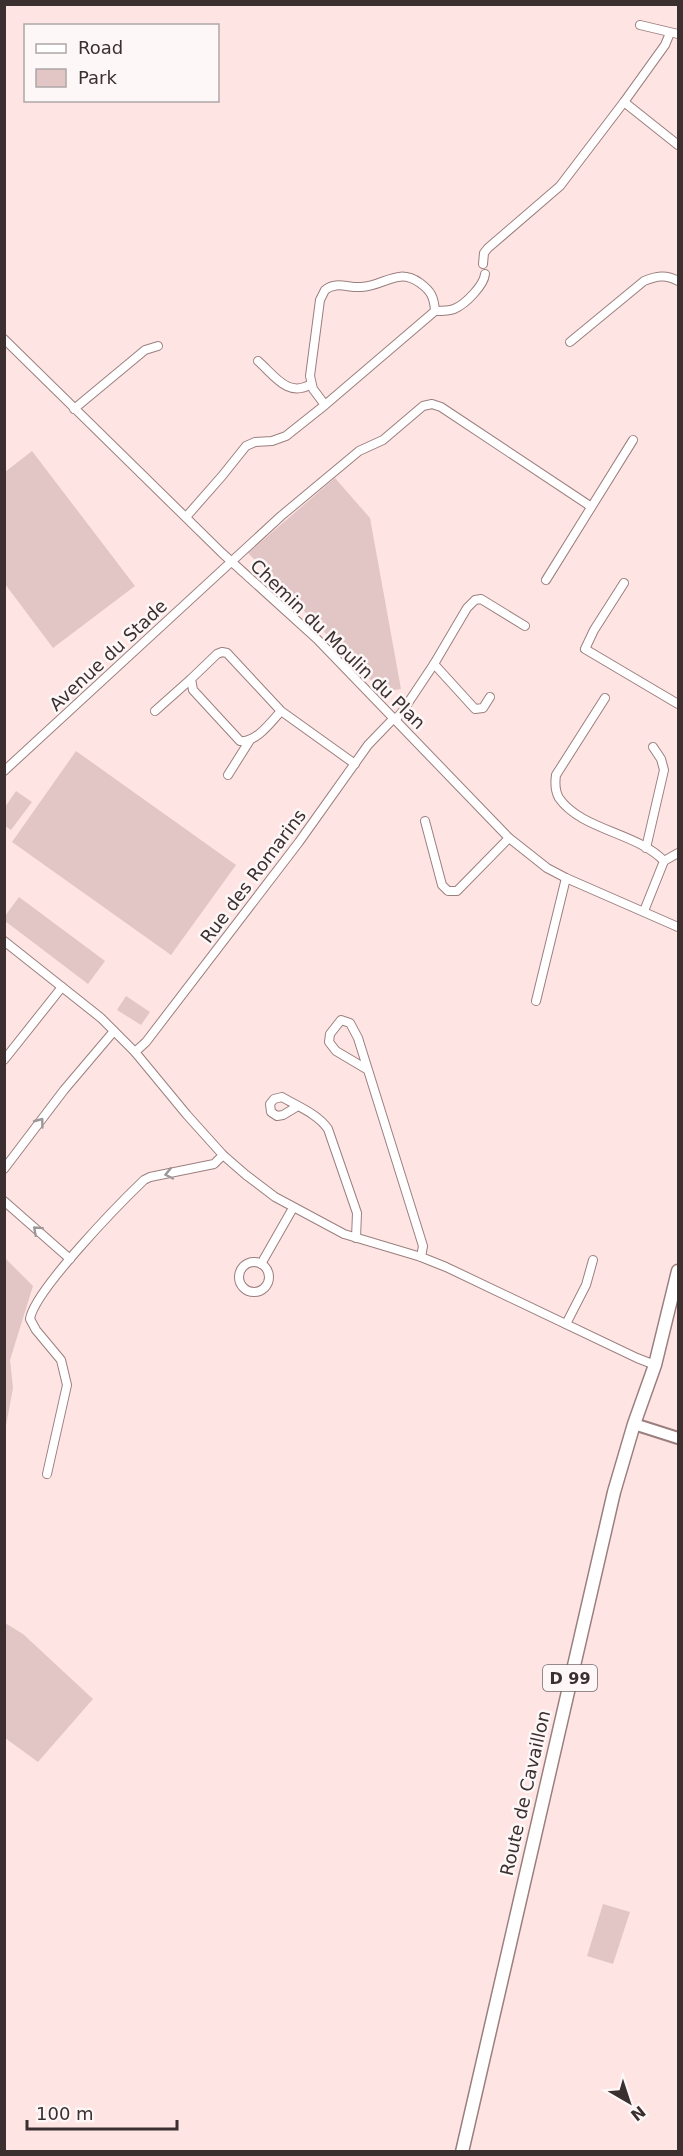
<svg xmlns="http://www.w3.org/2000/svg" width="683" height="2156" viewBox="0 0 683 2156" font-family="'DejaVu Sans',sans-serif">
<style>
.green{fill:#e2c6c5}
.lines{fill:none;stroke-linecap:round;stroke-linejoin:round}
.street-casing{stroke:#9b7f7e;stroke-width:10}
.secondary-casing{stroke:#9b7f7e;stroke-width:14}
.primary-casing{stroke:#9b7f7e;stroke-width:15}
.street{stroke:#fff;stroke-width:8}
.secondary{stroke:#fff;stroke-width:10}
.primary{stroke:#fff;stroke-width:12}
.oneway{stroke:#9d9797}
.labels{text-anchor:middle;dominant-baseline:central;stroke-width:5;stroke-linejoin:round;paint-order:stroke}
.shield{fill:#fdf7f7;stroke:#756b6b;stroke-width:1.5}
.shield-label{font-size:16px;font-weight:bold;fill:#3b2f2f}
.street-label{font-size:18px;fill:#3b2f2f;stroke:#fdf7f7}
</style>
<rect width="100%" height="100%" fill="#fee5e4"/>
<!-- green -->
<g class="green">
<path d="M32,451L135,586L53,648L5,584V472Z"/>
<path d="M335,478L370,518L401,689L382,692L248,553Z"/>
<path d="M76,751L236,865L171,955L12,842Z"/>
<path d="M16,791L32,802L11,830L5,826V807Z"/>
<path d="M19,897L105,961L88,984L5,921V916Z"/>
<path d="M126,996L150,1012L141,1025L117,1010Z"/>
<path d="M5,1258L33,1286L10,1360L13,1388L5,1431Z"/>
<path d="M5,1623L23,1634L93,1699L38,1762L5,1738Z"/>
<path d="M603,1904L630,1912L613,1964L587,1956Z"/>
</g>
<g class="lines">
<defs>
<g id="street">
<path d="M640,25L678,34"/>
<path d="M624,102L678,145"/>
<path d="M483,264L484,253L488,248L560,186L624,102L665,45L670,33"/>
<path d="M435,311C441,311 449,311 454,309C466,304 484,285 485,274"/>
<path d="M4,339L222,553L317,639L509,838L547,868L566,878L678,927"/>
<path d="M570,342L644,281C656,276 666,274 678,281"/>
<path d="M258,361C275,376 288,398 311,384"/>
<path d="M74,409L139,355L145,350L158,346"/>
<path d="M186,517L222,476L246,446L255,442L272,441L286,436L325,405L313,389L310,376L320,300L325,290C336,281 348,288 361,287C385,286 397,267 420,283C431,291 434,297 435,311L325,405"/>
<path d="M546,580L633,440"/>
<path d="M624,583L594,630L585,649L678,704"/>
<path d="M434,664L475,709L483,708L490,697"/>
<path d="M605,698L556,775C555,782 555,791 559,798C581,830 638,833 664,861L644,911"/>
<path d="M155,711L191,679"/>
<path d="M281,711C271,722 256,743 240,741L193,690L191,679L217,654L222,652L227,653L281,711L355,764"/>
<path d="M395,720L402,712L434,664L467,608L475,600L481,599L525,626"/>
<path d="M4,771L281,516L359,451L383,440L423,406L432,404L441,407L590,506"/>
<path d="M228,775L250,740"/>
<path d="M425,821L442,885L448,891H457L509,838"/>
<path d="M646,848L664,770L661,759L653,747"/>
<path d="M664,861L678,853"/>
<path d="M4,941L101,1018L135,1052L187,1115L223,1155L246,1175L275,1197L344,1234L421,1257L446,1267L637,1358L655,1365"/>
<path d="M536,1001L566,878"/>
<path d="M135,1052L146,1042L299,842L368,745L394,718"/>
<path d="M4,1060L62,987"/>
<path d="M368,1070L336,1051L329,1042L330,1034L341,1020L350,1023L358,1038L423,1246L421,1257"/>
<path d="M298,1106L283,1115L277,1116L271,1112L270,1104L274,1099L282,1097C297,1106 318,1114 328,1129L357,1213L356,1238"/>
<path d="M4,1169L64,1090L114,1031"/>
<path d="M4,1201L70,1259"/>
<circle cx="254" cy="1277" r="15"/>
<path d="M261,1264L293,1208"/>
<path d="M566,1324L586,1285L593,1260"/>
<path d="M47,1474L67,1385L61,1360L36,1330L30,1319C34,1291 120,1203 144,1180L150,1177L214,1164L223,1155"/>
</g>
<path id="secondary" d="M634,1424L678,1438"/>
<path id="primary" d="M462,2152L614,1492L634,1424L655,1365L678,1271"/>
</defs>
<!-- street casing -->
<use href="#street" class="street-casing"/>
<!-- secondary casing -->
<use href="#secondary" class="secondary-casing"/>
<!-- primary casing -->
<use href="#primary" class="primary-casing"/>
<!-- street -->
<use href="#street" class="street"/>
<!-- secondary -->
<use href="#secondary" class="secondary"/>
<!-- primary -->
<use href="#primary" class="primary"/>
</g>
<!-- one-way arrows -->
<defs><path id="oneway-chevron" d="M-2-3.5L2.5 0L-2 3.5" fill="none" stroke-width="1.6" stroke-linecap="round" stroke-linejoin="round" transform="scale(1.5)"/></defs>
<g class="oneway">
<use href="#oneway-chevron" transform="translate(40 1122) rotate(-53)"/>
<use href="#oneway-chevron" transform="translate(169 1174) rotate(168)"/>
<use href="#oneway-chevron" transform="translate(37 1230) rotate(-138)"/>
</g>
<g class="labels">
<!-- shield labels -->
<rect class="shield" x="543" y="1665" width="54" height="26" rx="4.5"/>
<g class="shield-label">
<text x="570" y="1678">D 99</text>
</g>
<!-- street labels -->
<g class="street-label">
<text transform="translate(338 644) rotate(44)">Chemin du Moulin du Plan</text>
<text transform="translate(108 655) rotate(-43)">Avenue du Stade</text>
<text transform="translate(253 876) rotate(-53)">Rue des Romarins</text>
<text transform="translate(525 1793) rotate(-77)">Route de Cavaillon</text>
</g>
</g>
<!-- border -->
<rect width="683" height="2156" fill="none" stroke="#3b2f2f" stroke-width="12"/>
<!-- legend -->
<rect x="24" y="24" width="195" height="78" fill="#fdf7f7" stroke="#afa7a7" stroke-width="1.5"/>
<rect x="36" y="44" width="30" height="9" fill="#ffffff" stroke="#afa7a7" stroke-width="1.5"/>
<text x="78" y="54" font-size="18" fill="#3b2f2f">Road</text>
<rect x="36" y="69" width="30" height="18" fill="#e2c6c5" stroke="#afa7a7" stroke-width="1.5"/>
<text x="78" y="84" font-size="18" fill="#3b2f2f">Park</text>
<!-- north arrow -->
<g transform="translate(629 2102) rotate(141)" stroke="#fdf7f7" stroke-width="4.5" paint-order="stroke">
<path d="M0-4.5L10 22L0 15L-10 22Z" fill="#3b2f2f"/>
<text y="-9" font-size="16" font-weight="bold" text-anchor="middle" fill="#3b2f2f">N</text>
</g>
<!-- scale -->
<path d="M27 2120v9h150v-9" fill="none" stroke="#3b2f2f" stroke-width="3"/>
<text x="36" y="2120" font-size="18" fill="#3b2f2f" stroke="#fdf7f7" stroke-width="4.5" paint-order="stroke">100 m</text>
</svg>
